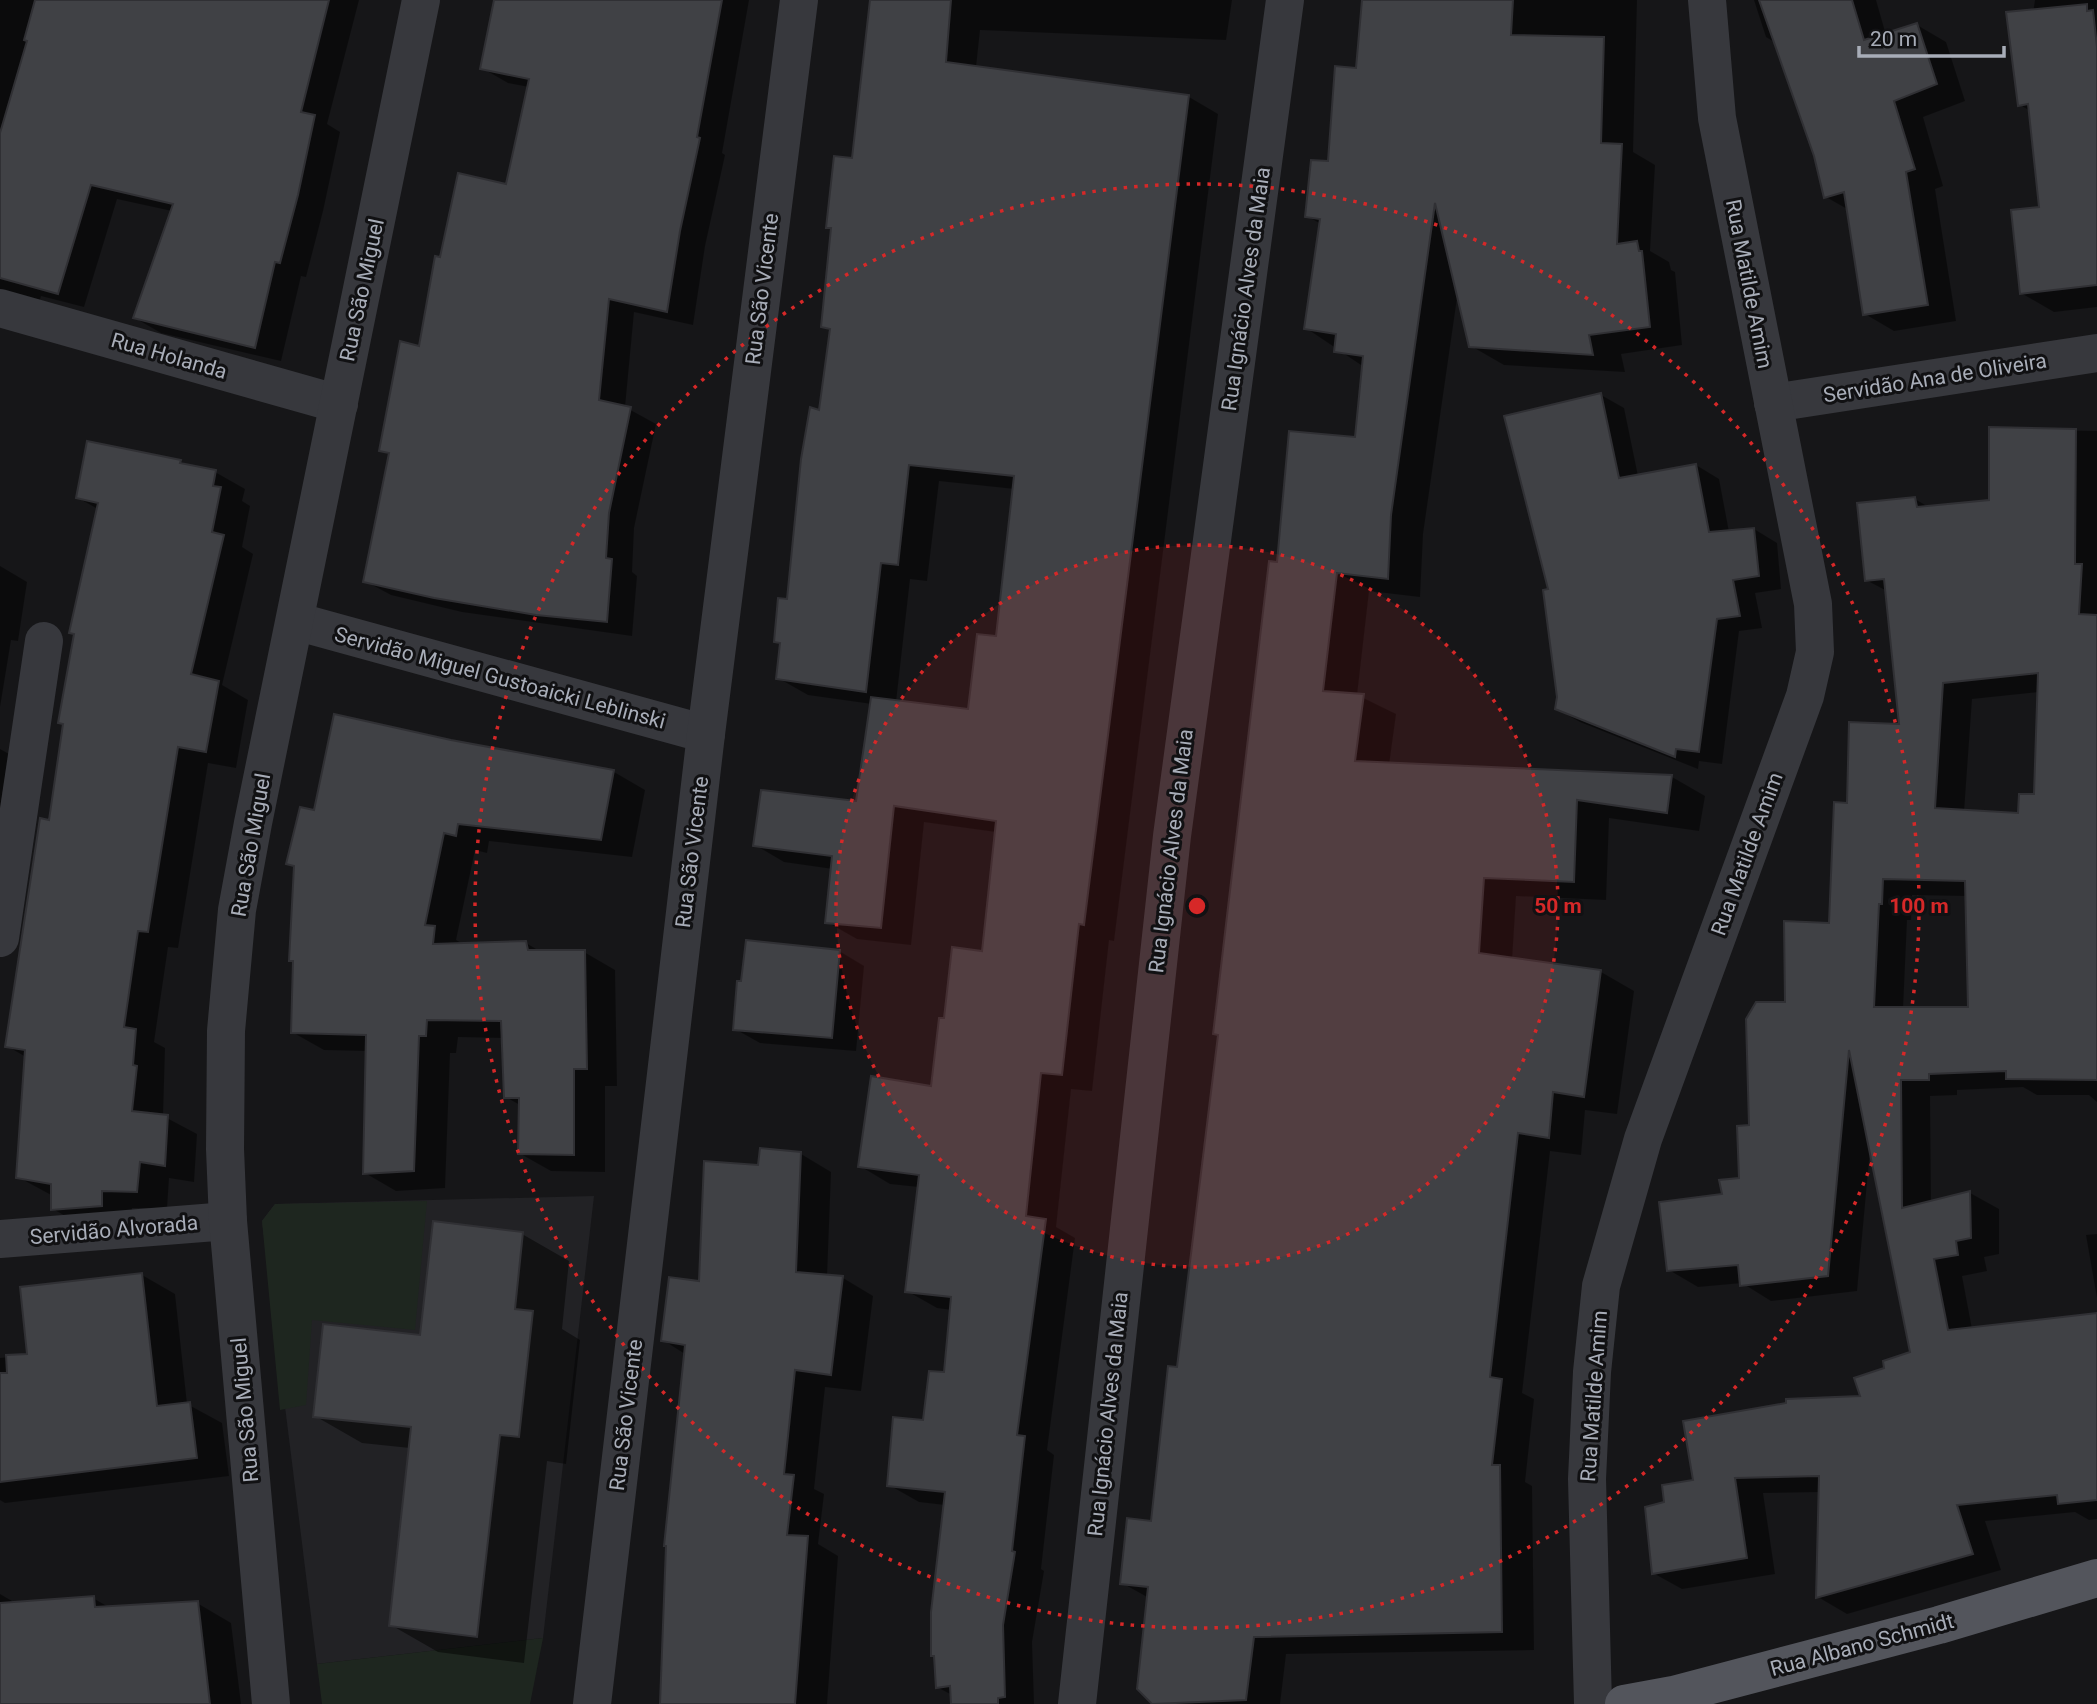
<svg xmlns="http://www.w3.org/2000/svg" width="2097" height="1704" viewBox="0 0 2097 1704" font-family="Roboto,sans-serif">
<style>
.built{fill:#222225}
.green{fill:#1e261f}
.shadow{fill:#0007;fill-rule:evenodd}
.building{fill:#404145;stroke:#303034;stroke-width:2;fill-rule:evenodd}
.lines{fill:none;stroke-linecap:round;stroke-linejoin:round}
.minor{stroke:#37383d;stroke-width:38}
.major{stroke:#53555c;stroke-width:38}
.ring{fill:none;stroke:#d62828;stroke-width:3.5;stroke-dasharray:3.5 7}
.labels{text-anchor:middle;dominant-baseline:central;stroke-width:6;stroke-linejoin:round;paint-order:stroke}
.street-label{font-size:21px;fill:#a8adb8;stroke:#111113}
.centre{fill:#d62828;stroke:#111113;stroke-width:3.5}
.ring-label{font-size:21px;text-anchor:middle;font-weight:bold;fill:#d62828;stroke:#111113;stroke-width:6;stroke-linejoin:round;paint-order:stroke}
</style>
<rect width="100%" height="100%" fill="#161618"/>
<!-- built -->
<path class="built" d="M594,1196L543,1638L317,1664L262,1221L275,1204Z"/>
<!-- green -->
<g class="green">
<path d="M427,1201L415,1330L312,1320L306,1405L280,1410L262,1221L275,1204Z"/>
<path d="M543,1638L530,1704H322L317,1664Z"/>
</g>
<!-- shadow -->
<g class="shadow">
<path d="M0,0H359L327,124L340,132L323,211L306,277L301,276L281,361L161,333L135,318L172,211L117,199L84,307L41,296L39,303L0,299Z"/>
<path d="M493,0H749L722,153L725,155L705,246L693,325L634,312L625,407L656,424L634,528L632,572L637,576L632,636L462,612L391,595L365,581L390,455L381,450L420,348L442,259L507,186L529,87L508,83L482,68L496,1Z"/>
<path d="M872,0H1232L1226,40L980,30L976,67L1189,97L1218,114L1114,941L1109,940L1092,1091L1071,1089L1056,1227L1075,1238L1047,1450L1054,1455L1041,1569L1044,1571L1032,1642L1034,1704H953L952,1695L937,1687L945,1505L919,1502L889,1485L924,1422L945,1374L952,1310L937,1308L907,1291L919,1187L890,1184L860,1166L932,1088L945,1020L984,953L996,832L924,822L911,945L857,939L827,922L833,869L784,862L755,845L857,803L872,704L808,695L778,678L781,645L776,642L788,601L820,412L831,332L823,326L833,230L828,227L853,160ZM939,481L1015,489L997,638L969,711L896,702L910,579L927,581Z"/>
<path d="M1364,0H1637L1633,152L1655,165L1650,251L1669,262L1671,270L1675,272L1682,345L1621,354L1625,372L1504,365L1471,346L1458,291L1423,534L1420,597L1369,591L1357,695L1396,714L1389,765L1672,777L1705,796L1699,831L1609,818L1606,900L1516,896L1512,960L1601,972L1634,991L1617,1114L1585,1110L1581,1155L1550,1151L1522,1393L1534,1399L1525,1482L1532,1486L1534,1650L1286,1654L1280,1704H1155L1139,1689L1149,1598L1122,1583L1152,1523L1179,1369L1279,564L1356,439L1364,367L1306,328L1321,224L1307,216L1330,163L1358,69Z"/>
<path d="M1754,0H1876L1886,35L1917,25L1946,42L1965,101L1923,117L1943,186L1935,189L1956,321L1894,331L1865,314L1849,210L1826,197L1816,156L1776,43L1766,37Z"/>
<path d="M2035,0H2097V307L2054,312L2021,293L2041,208L2030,111L2019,104Z"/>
<path d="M1601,395L1624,408L1638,476L1696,465L1719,479L1729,532L1754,529L1777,543L1781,589L1755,593L1762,628L1739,631L1722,764L1699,761L1698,769L1580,722L1557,709L1559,697L1550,591Z"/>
<path d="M1991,429L2097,431V1102L2089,1095H2037L2023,1087L1957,1090V1095L1930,1096L1931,1203L1970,1193L1999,1209V1254L1984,1257L1987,1271L1962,1276L1972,1329L2097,1315V1519L2089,1520L2075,1512L1985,1521L2001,1570L1847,1614L1818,1597L1820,1492L1763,1493L1775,1574L1682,1589L1653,1573L1666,1504L1695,1481L1862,1398L1886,1369L1912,1353L1870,1150L1857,1291L1771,1301L1742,1283L1698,1287L1669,1270L1724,1196L1741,1180L1751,1127L1787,1004L1830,924L1849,805L1901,726L1887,591L1866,580L1915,499L1930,508L1991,501ZM2039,692L2036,796L2020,815L1964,812L1972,699ZM1912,895L1967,896L1970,1009H1903L1907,920H1911Z"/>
<path d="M180,461L191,467L215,472L245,489L242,501L250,506L242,547L253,554L222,685L248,700L236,768L208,763L178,948L168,947L154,1042L165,1048L163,1116L197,1134L194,1182L169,1178L167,1208H132L131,1222L83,1226L53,1209V1196L18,1177L26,1057L7,1046L50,822L65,725L60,722L76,635L71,632L98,509L78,498Z"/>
<path d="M0,566L27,582L18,641L11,640L0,707Z"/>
<path d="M451,742L614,772L645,790L632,857L489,841L487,853L475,850L456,940L465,945L526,943L541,952H584L615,970L617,1086H605V1172L551,1171L519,1153L520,1105L506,1097L504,1038L458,1037L456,1053H450L445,1188L396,1191L365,1173L367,1051L324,1050L292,1032L296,868L288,863L316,812Z"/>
<path d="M0,749L9,754L0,809Z"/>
<path d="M839,951L864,966L856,1051L760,1043L735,1029Z"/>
<path d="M801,1154L831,1172L827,1277L843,1278L873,1296L861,1391L825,1387L814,1489L824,1494L818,1544L838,1556L827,1704H661L685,1354L663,1340L701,1283L759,1167Z"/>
<path d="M522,1234L569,1261L562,1329L580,1340L566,1464L547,1461L524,1663L438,1652L391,1625L410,1448L362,1443L315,1416L421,1337Z"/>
<path d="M2097,1234V1298L2086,1235Z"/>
<path d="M142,1275L175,1294L187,1404L222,1423L229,1476L5,1503L0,1500V1358L29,1355Z"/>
<path d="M0,1594L17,1604L93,1598L110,1608L197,1603L231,1623L241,1704H0Z"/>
</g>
<!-- building -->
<g class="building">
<path d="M35,0H329L301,112L315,115L298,195L280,263L275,262L255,348L133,318L173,204L91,185L58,294L0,278V133L27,41L24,40Z"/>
<path d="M494,0H722L697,137L700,138L680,231L667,312L609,299L599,400L631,407L609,513L606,558L612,559L607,622L536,615L434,598L363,582L389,453L379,451L400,341L419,346L435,256L440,257L458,173L506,184L529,79L480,69Z"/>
<path d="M870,0H951L946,62L1189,95L1084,925L1079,924L1062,1075L1041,1073L1026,1216L1046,1219L1017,1435L1025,1436L1012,1551L1015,1552L1003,1625L1005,1697L998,1698V1704H951L950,1686L936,1688L934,1656H931V1612L945,1492L887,1486L893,1417L923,1420L929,1371L944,1372L951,1297L905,1292L919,1175L858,1167L871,1076L931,1086L939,1018H944L952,947L982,951L996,821L894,806L881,928L825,923L832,856L753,846L761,790L856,801L871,697L968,709L977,634L996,636L1014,476L909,465L898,565L881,563L866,692L776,679L780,643L774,642L778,598L787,599L801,459L810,407L819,410L830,329L821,327L831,228H826L834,156L852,158Z"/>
<path d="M1362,0H1513L1511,35L1604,37L1601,143L1622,144L1617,244L1637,241L1639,251H1642L1650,327L1589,335L1593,355L1469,347L1435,203L1391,515L1388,579L1337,573L1323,691L1364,694L1355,761L1672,775L1667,813L1577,800L1574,882L1484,878L1479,953L1601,970L1584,1097L1553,1092L1549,1138L1518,1133L1490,1377L1502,1379L1492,1465H1500L1502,1632L1254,1637L1246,1700L1152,1704L1137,1689L1148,1587L1120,1584L1127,1518L1151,1521L1168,1366L1177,1367L1218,1035L1213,1034L1269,561L1277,562L1289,431L1355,437L1363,356L1334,352L1336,334L1304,329L1320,219L1305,217L1311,160L1328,161L1335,66L1356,68Z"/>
<path d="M1759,0H1852L1864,40L1917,23L1937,84L1894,101L1915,169L1906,172L1928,305L1863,315L1844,192L1824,198L1814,156Z"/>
<path d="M2087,4V11L2093,10L2097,47V285L2020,294L2011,210L2039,207L2028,104L2018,106L2006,12Z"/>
<path d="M1601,393L1619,478L1696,464L1709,532L1754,528L1759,576L1733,580L1740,616L1717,619L1699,752L1676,749L1675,757L1555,709L1557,697L1543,590L1548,589L1504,416Z"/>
<path d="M1989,427L2076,429L2075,564H2082L2079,614L2097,615V1080L2006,1079V1071L1929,1074V1080H1901L1902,1208L1970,1191L1971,1238L1956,1241L1958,1255L1934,1259L1948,1330L2097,1313V1500L2058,1504L2057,1495L1957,1505L1973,1554L1816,1598L1819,1476L1735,1478L1747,1558L1652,1574L1645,1507L1664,1502L1662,1485L1693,1480L1683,1421L1786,1403V1399L1860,1396L1854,1378L1884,1368L1883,1361L1910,1352L1849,1050L1828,1276L1740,1286L1738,1265L1667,1271L1659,1202L1722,1194L1719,1180L1739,1178L1737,1126L1749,1125L1746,1019L1756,1002H1785L1784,921L1829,923L1834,802L1847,803L1849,722L1899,724L1884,579L1865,581L1857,503L1915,497L1917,507L1989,500ZM2038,673L2034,794H2019L2018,813L1935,808L1943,683ZM1883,879L1965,881L1968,1007H1874L1879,904H1882Z"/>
<path d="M87,441L181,460L180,463L216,470L213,486L221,487L212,532L224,535L191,674L219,681L206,752L178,747L148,932L138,931L124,1027L136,1029L133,1065L137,1066L132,1111L168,1115L165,1166L140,1162L137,1192L102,1191V1206L51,1210V1184L16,1178L25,1050L5,1047L40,818L49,820L63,724L58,723L74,634L69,633L98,503L76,498Z"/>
<path d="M334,714L451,740L614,770L601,840L458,824L456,836L444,833L425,925L435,926L433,944L526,941L528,950H585L587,1069H574V1155L518,1154L519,1098H504L501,1021L427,1020L426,1036H419L414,1171L363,1174L366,1035L291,1033L293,961H289L294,866L286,864L300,807L314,810Z"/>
<path d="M746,940L840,950L832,1038L733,1030L737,981H741Z"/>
<path d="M760,1148L801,1152L796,1272L843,1276L831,1375L795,1370L784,1474L794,1475L787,1535L808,1536L795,1704H660L666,1546H664L685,1345L661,1341L669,1277L699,1281L704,1161L758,1165Z"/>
<path d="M433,1221L523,1232L515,1309L533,1311L519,1437L500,1435L477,1637L389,1626L411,1427L313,1417L323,1324L420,1335Z"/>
<path d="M142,1273L157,1406L190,1402L197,1458L0,1482V1373H7L6,1355L27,1354L20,1287Z"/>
<path d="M94,1596L95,1607L198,1601L210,1704H0V1603Z"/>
</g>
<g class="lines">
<!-- minor -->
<g class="minor">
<path d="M0,308L339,404"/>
<path d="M1773,403L2097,353"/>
<path d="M295,621L706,734"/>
<path d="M0,938L44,641"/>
<path d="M0,1239L228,1221"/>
<path d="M271,1704L228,1221L225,1149L226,1031L237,910L253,823L421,0"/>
<path d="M592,1704L706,734L799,0"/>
<path d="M1077,1704L1172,836L1285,0"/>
<path d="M1593,1704L1587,1479L1592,1372L1601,1286L1643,1139L1805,696L1815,652L1813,604L1717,118L1707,0"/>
</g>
<!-- major -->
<path class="major" d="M1624,1704L1673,1695L1939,1625L2097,1578"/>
</g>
<!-- distance rings -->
<circle cx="1197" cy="906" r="361" fill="#d62828" fill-opacity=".12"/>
<g class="ring">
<circle cx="1197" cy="906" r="361"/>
<circle cx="1197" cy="906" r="722"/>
</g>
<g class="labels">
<!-- street labels -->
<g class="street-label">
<text transform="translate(1749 284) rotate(79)">Rua Matilde Amim</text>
<text transform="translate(762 289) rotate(-83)">Rua São Vicente</text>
<text transform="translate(1246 289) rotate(-82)">Rua Ignácio Alves da Maia</text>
<text transform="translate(362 290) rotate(-78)">Rua São Miguel</text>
<text transform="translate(169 356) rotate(16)">Rua Holanda</text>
<text transform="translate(1935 378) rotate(-9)">Servidão Ana de Oliveira</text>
<text transform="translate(500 678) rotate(15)">Servidão Miguel Gustoaicki Leblinski</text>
<text transform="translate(251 845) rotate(-80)">Rua São Miguel</text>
<text transform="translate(1171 851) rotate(-83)">Rua Ignácio Alves da Maia</text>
<text transform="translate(692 852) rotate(-83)">Rua São Vicente</text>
<text transform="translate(1747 854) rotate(-70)">Rua Matilde Amim</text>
<text transform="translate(114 1230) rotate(-5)">Servidão Alvorada</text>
<text transform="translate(1594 1396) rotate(-86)">Rua Matilde Amim</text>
<text transform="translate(245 1410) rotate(-95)">Rua São Miguel</text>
<text transform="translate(1108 1414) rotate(-84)">Rua Ignácio Alves da Maia</text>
<text transform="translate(626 1415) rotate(-83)">Rua São Vicente</text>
<text transform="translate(1862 1645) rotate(-15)">Rua Albano Schmidt</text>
</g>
</g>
<circle cx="1197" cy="906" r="10" class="centre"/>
<g class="ring-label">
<text x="1558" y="913">50 m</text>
<text x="1919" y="913">100 m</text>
</g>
<!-- scale -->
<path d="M1859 46v10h145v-10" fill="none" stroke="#a8adb8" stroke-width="3.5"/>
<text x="1870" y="46" font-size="21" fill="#a8adb8" stroke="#111113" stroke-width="5" paint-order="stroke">20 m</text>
</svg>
